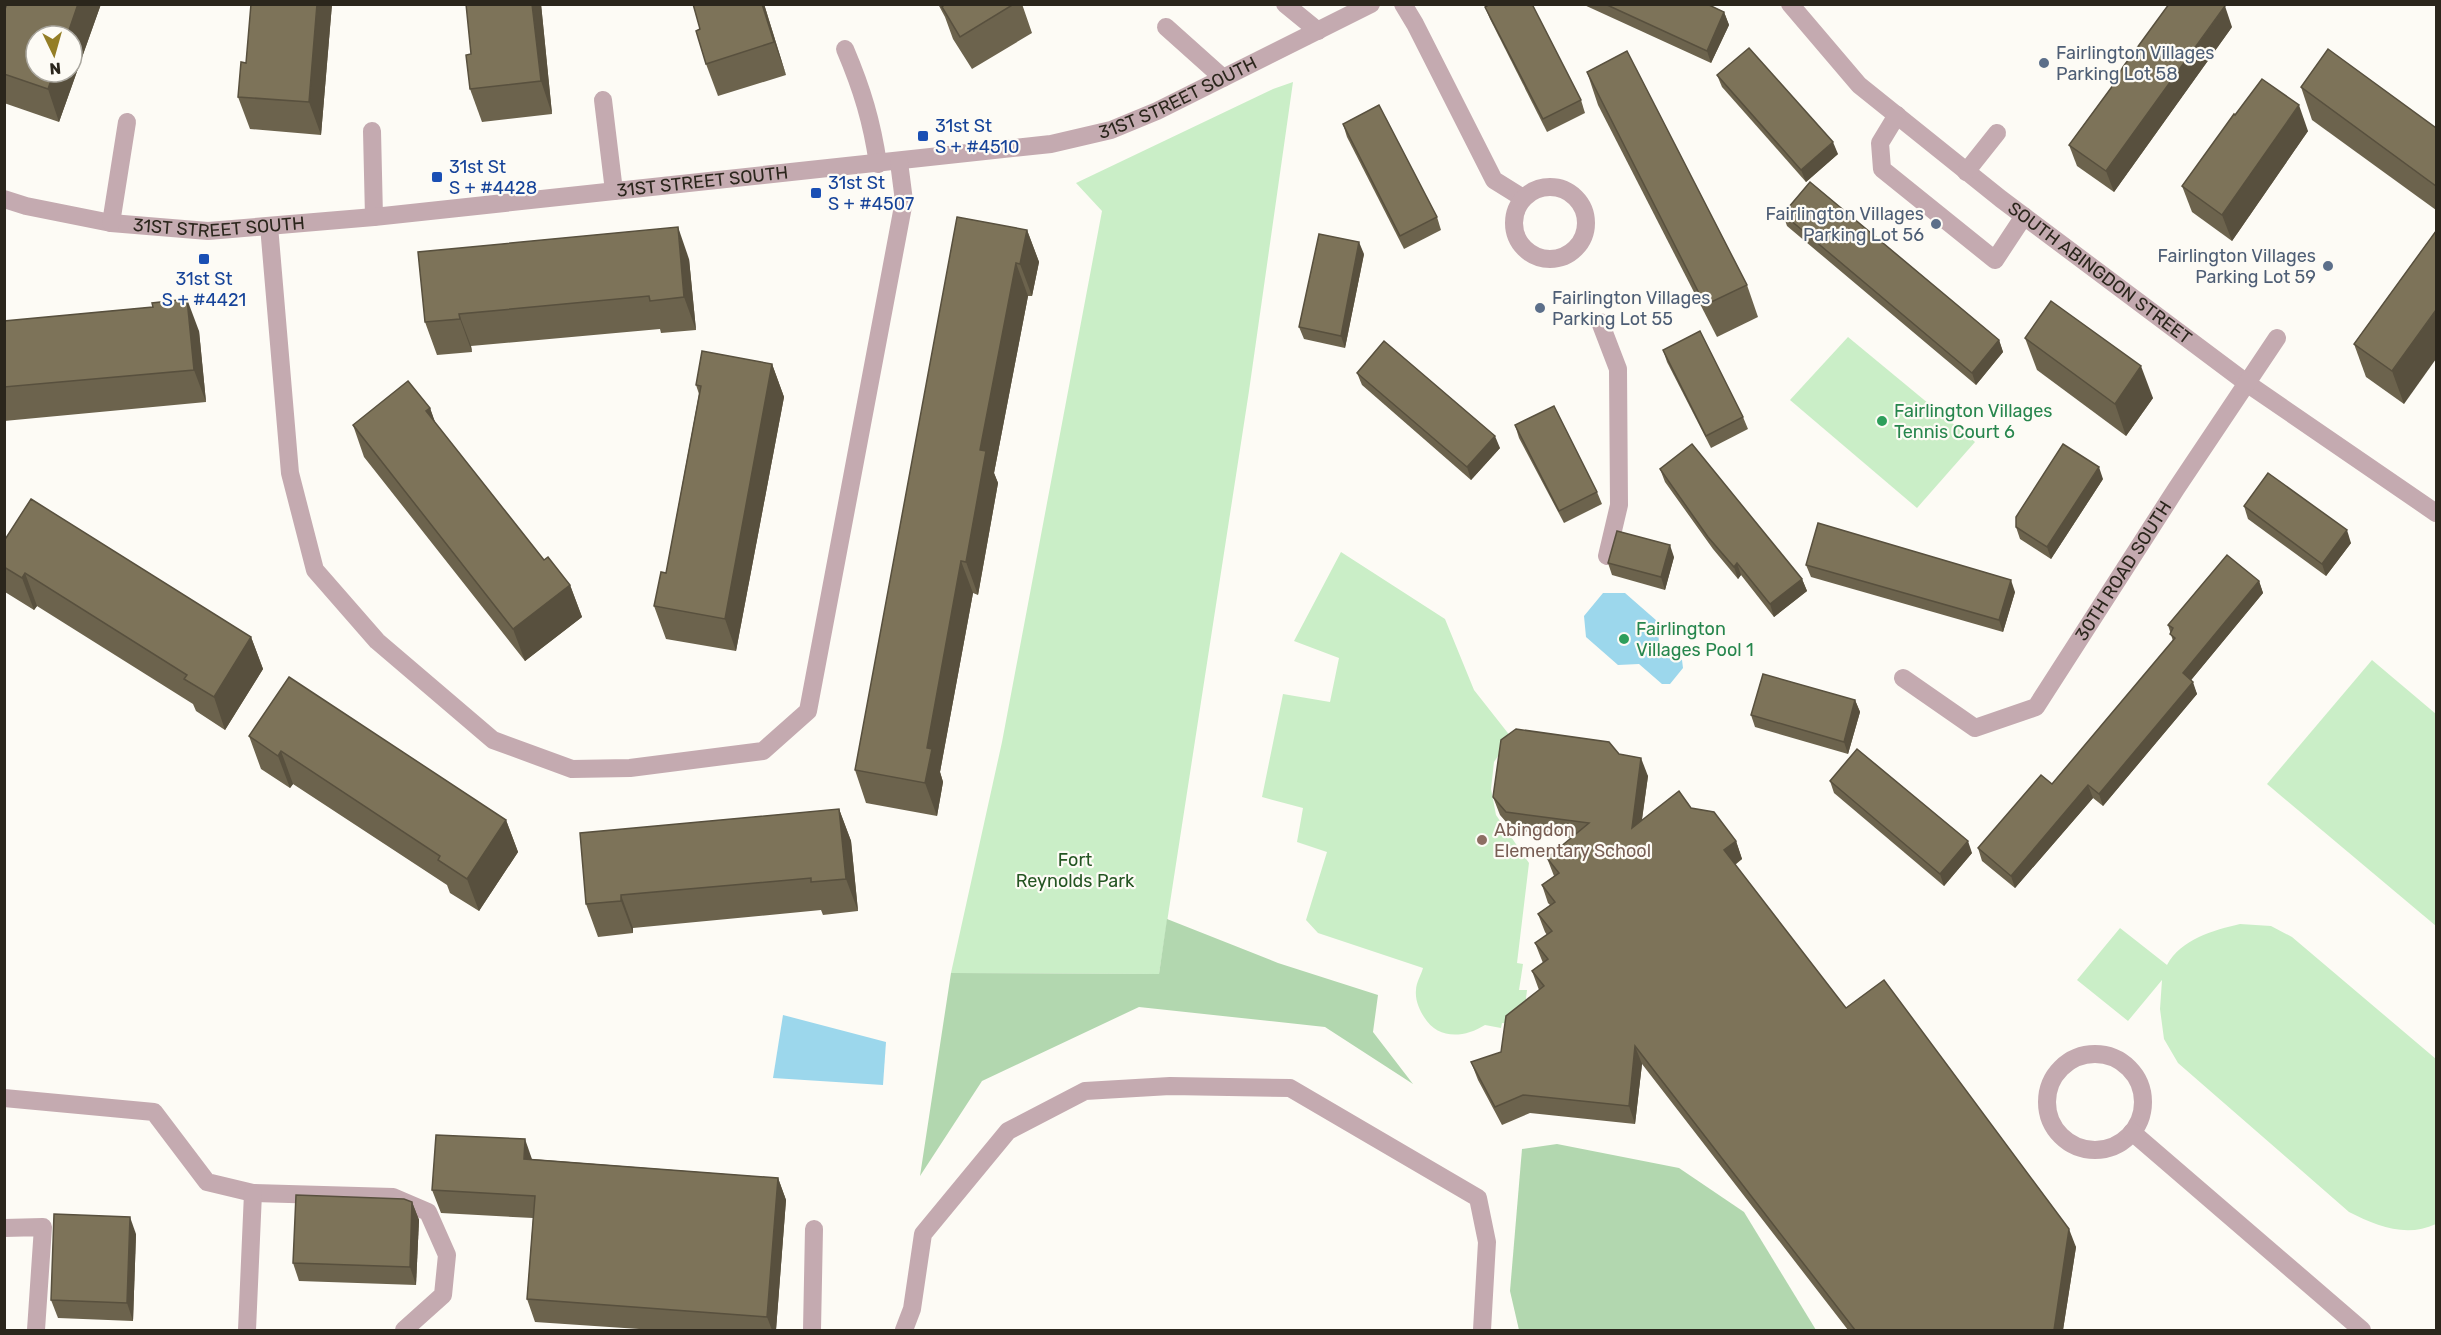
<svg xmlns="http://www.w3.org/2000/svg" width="2441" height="1335" viewBox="0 0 2441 1335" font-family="Rubik,sans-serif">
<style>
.green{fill:#caeec7}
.forest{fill:#b2d7af}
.water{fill:#9cd7ec}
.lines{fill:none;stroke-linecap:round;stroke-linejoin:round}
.minor{stroke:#c4aab0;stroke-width:18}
.wall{fill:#6c634d}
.shaded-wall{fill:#58503e}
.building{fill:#7d7359;stroke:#58503e;stroke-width:1.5}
.service-dot{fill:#5c6f8a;stroke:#fdfbf5;stroke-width:2}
.transit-dot{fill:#1a4fb4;stroke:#fdfbf5;stroke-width:2}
.leisure-dot{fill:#2e9e5b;stroke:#fdfbf5;stroke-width:2}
.education-dot{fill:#8d6e63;stroke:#fdfbf5;stroke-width:2}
.labels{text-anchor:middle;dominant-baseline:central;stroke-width:4.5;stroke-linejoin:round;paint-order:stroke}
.service-label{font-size:18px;fill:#4e5e75;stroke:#fdfbf5;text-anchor:start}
.street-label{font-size:18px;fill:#2b261c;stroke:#fdfbf5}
.transit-label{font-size:18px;fill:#164399;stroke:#fdfbf5;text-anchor:start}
.leisure-label{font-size:18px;fill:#27864d;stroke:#fdfbf5;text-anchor:start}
.education-label{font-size:18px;fill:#785e54;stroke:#fdfbf5;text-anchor:start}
.park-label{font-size:18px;fill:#245522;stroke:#fdfbf5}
</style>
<rect width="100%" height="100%" fill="#fdfbf5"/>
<!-- green -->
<g class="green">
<path d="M1293,82L1249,391L1159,974L951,973L1002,742L1102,211L1076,183L1273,89Z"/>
<path d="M1848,337L1975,442L1917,508L1790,400Z"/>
<path d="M1341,552L1445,619L1474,690L1511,737L1494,762L1491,789L1496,815L1529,863L1517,963L1523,964L1519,990H1527L1524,1015L1531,1025L1502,1023L1501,1028L1485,1025C1464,1038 1438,1040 1424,1017C1419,1009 1415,1000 1416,990C1416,983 1421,975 1423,968L1318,933L1306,920L1327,852L1297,842L1303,808L1262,797L1283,694L1330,702L1339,658L1294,641Z"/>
<path d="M2372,660L2436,714V926L2267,784Z"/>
<path d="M2240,924L2271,926L2292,937L2436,1059V1224C2406,1238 2377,1226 2349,1212L2178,1063L2164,1039L2160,1009L2162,980L2128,1021L2077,980L2120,928L2167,965C2181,939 2214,930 2240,924Z"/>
</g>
<!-- forest -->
<g class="forest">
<path d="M1167,919L1278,963L1378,995L1373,1032L1413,1084L1325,1027L1139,1007L982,1081L920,1176L951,973L1159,974Z"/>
<path d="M1557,1144L1679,1168L1744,1212L1816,1330H1519L1510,1291L1522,1149Z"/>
</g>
<!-- water -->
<g class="water">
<path d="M1603,593H1625L1657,621L1659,642L1682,660L1683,668L1670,684H1662L1639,664L1618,665L1586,637L1584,616Z"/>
<path d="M783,1015L886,1042L883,1085L773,1078Z"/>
</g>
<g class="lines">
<!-- minor -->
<g class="minor">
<path d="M1285,4L1318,31"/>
<path d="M1403,4L1415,24L1494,180L1523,198"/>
<path id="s1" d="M1790,4L1859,85L2001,199L2248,384L2436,513"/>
<path d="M1166,27L1223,78"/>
<path d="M845,49C862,89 872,122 878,164"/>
<path d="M603,100L614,191"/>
<path d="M1897,115L1880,143L1882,169L1995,260L2024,216"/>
<path d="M372,131L374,217"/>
<path d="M1966,172L1997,133"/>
<circle cx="1550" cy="223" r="36"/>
<path id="s2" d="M4,199L26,206L111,223L208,231L374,217L1051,144L1111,130L1157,111L1371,4"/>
<path d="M111,223L127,122"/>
<path d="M269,226L290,473L315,570L377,641L493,740L572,769L630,768L763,751L808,711L904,201L899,162"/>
<path d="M1600,322L1618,369L1619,505L1607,556"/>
<path id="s3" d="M1903,678L1975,728L2036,707L2176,489L2277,338"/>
<circle cx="2095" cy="1102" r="48"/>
<path d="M4,1098L154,1112L207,1182L253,1193L393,1197L428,1212L447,1255L443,1295L404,1330"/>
<path d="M2132,1132L2362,1330"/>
<path d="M4,1228L43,1227L36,1330"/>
<path d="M247,1330L253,1193"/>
<path d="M812,1330L814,1229"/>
<path d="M904,1330L912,1309L923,1234L1008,1131L1085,1091L1170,1086L1290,1088L1478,1198L1487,1242L1482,1330"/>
</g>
</g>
<!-- wall -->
<g class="wall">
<path d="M7,4H101L59,122L4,103V12Z"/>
<path d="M332,4L321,135L250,129L238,97L246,63Z"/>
<path d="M541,4L552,114L482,122L470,89L471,54Z"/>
<path d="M693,4H764L786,75L718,96L706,64L700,29Z"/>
<path d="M938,4H1022L1032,33L972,69L953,39L945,17Z"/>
<path d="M1582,4H1707L1724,12L1729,25L1711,63Z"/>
<path d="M1485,7L1581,100L1585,113L1547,132L1490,19Z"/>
<path d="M2232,27L2114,192L2077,166L2069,145L2111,88Z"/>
<path d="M1587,72L1747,285L1758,317L1717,337L1598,105Z"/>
<path d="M1717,75L1838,154L1806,182L1722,87Z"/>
<path d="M2301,87L2436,128V210L2312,120Z"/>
<path d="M2235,115L2308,131L2232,241L2192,212L2182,186Z"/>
<path d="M1343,124L1437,217L1441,230L1404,249L1347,137Z"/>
<path d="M1783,214L1999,340L2003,352L1976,385L1787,226Z"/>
<path d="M1027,230L1039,262L1032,296H1028L994,473L998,483L978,595L973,593L940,772L943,782L937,816L866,803L855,770Z"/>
<path d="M2436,231L2404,404L2366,377L2354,344Z"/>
<path d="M1364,254L1345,348L1304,339L1299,327Z"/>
<path d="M689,259L696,330L661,333L660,329L471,346L472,352L437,355L425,322Z"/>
<path d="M153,307L199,331L206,402L4,421V321Z"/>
<path d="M2025,338L2153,398L2126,436L2037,370Z"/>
<path d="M1663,350L1743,417L1748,429L1711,448L1667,362Z"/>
<path d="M772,364L784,397L736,651L666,639L654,606L666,573L699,394L696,385Z"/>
<path d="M1357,373L1500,448L1471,480L1362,385Z"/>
<path d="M430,408L435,423L544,560L570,585L582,617L525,661L364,457L353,425Z"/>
<path d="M1515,425L1597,492L1602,504L1564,523L1519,438Z"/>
<path d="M1660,469L1802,579L1807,591L1774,617L1741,575L1738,579L1713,549L1665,482Z"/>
<path d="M2103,479L2051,559L2020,539L2016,527Z"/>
<path d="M2244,506L2351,543L2326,576L2248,519Z"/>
<path d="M4,541L251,637L263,669L225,730L196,711L193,704L37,606L34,610L5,592Z"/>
<path d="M1674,557L1665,590L1612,575L1608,563Z"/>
<path d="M1806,565L2015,592L2003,632L1811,577Z"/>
<path d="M2259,581L2263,593L2191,680L2197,694L2103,806L2093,798L2015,888L1982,861L1978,848L2052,784L2173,641L2168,625Z"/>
<path d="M1855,700L1860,712L1848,754L1755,727L1751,715Z"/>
<path d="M249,736L506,820L518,852L479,911L450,893L447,885L293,784L290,788L261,769Z"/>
<path d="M1619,754L1648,776L1642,820L1691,808L1736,841L1742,859L1735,865L1846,1008L2076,1247L2063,1330H1848L1642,1064L1635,1124L1530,1113L1502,1125L1478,1080L1471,1062L1501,1052L1539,990L1532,971L1543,963L1535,943L1547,935L1545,932L1538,914L1550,905L1548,903L1542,885L1554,876L1547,858L1572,838L1513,830L1500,815L1493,797Z"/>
<path d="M1830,781L1972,853L1944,886L1834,793Z"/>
<path d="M839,809L851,841L858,911L823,915L821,910L633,928V933L598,937L586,904Z"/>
<path d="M532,1159L778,1178L786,1200L776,1330H654L535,1322L527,1299L533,1218L441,1213L432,1190Z"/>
<path d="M412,1202L419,1220L416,1285L299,1281L293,1263Z"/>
<path d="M136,1234L133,1321L58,1318L51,1300Z"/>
</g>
<!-- shaded-wall -->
<g class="shaded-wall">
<path d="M78,4H101L59,122L48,89L54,72H72V36H67Z"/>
<path d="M317,4H332L321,135L309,102Z"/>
<path d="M532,4H541L552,114L541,81Z"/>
<path d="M762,4H764L786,75L774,42Z"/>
<path d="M2225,6L2232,27L2114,192L2106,171Z"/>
<path d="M1724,12L1729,25L1711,63L1707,51Z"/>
<path d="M2299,105L2308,131L2232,241L2222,215Z"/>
<path d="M1833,142L1838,154L1806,182L1801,170Z"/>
<path d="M678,227L689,259L696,330L684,297Z"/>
<path d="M1027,230L1039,262L1032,296L1020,264Z"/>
<path d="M1359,242L1364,254L1345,348L1341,336Z"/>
<path d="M1016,263L1028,296L994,473L998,483L978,595L966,562L980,450Z"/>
<path d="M187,299L199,331L206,402L194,370Z"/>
<path d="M2436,310V359L2404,404L2392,371Z"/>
<path d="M459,314L471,346L472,352L460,319Z"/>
<path d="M1999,340L2003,352L1976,385L1972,373Z"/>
<path d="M772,364L784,397L736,651L725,619Z"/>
<path d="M2141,366L2153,398L2126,436L2115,404Z"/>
<path d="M430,408L442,441L426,411Z"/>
<path d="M1495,436L1500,448L1471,480L1467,467Z"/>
<path d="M2099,467L2103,479L2051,559L2047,547Z"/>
<path d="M2347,530L2351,543L2326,576L2322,564Z"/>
<path d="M1670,545L1674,557L1665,590L1661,577Z"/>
<path d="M961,561L973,593L940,772L943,782L937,816L925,783L927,748Z"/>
<path d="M1737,563L1741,575L1738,579L1734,567Z"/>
<path d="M25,573L37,606L34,610L22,578Z"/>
<path d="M1802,579L1807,591L1774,617L1770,604Z"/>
<path d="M2011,580L2015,592L2003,632L1999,620Z"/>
<path d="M2259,581L2263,593L2187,685L2183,673Z"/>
<path d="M570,585L582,617L525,661L513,629Z"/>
<path d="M251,637L263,669L225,730L214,697Z"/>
<path d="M2193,682L2197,694L2103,806L2099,794Z"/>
<path d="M1855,700L1860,712L1848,754L1844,742Z"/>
<path d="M281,751L293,784L290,788L278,756Z"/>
<path d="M1641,758L1648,776L1638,846L1632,828Z"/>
<path d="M2088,785L2093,798L2015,888L2011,876Z"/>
<path d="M839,809L851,841L858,911L846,879Z"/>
<path d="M506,820L518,852L479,911L467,879Z"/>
<path d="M1736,841L1742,859L1730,868L1724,850Z"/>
<path d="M1968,841L1972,853L1944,886L1940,874Z"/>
<path d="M621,895L633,928V933L621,901Z"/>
<path d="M1635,1046L1642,1064L1635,1124L1629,1106Z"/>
<path d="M525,1139L533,1162L524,1159Z"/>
<path d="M778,1178L786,1200L776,1330H772L767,1317Z"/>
<path d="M412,1202L419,1220L416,1285L410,1267Z"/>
<path d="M130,1217L136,1234L133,1321L127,1303Z"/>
<path d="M2069,1229L2076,1247L2063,1330H2054Z"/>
</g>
<!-- building -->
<g class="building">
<path d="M7,4H78L67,36H36V72H54L48,89L4,74V12Z"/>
<path d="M251,4H317L309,102L238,97L241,62L246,63Z"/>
<path d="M466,4H532L541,81L470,89L466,55L471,54Z"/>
<path d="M693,4H762L774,42L706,64L696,31L700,29Z"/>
<path d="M945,4H1014L960,37L942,7Z"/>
<path d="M1490,4H1532L1581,100L1543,119L1485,7Z"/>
<path d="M1605,4H1707L1724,12L1707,51Z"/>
<path d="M2169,4H2222L2225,6L2106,171L2069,145L2111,88L2123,67Z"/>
<path d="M1749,48L1833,142L1801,170L1717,75Z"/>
<path d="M2328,49L2436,128V186L2301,87Z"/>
<path d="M1627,51L1747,285L1705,305L1587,72Z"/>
<path d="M2262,79L2299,105L2222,215L2182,186L2234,114L2235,115Z"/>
<path d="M1379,105L1437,217L1400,236L1343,124Z"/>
<path d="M1810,182L1999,340L1972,373L1783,214Z"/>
<path d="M957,217L1027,230L1020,264L1016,263L980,450L986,451L966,562L961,561L927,748L932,749L925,783L855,770Z"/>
<path d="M678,227L684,297L650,301L649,296L459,314L460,319L425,322L418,252Z"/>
<path d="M2436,231V310L2392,371L2354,344Z"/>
<path d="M1319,234L1359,242L1341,336L1299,327Z"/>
<path d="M187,299L194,370L4,387V321L153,307L152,303Z"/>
<path d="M2051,301L2141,366L2115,404L2025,338Z"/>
<path d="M1700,331L1743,417L1706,436L1663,350Z"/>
<path d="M1384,341L1495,436L1467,467L1357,373Z"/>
<path d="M702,351L772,364L725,619L654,606L661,572L666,573L701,386L696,385Z"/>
<path d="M408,381L430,408L426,411L544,560L548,557L570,585L513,629L353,425Z"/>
<path d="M1554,406L1597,492L1559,511L1515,425Z"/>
<path d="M1692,444L1802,579L1770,604L1737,563L1734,567L1708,537L1660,469Z"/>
<path d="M2063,444L2099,467L2047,547L2016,527V517Z"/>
<path d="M2268,473L2347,530L2322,564L2244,506Z"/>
<path d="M31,499L251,637L214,697L184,679L187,675L25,573L22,578L4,567V541Z"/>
<path d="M1818,523L2011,580L1999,620L1806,565Z"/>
<path d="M1617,531L1670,545L1661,577L1608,563Z"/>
<path d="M2227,555L2259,581L2183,673L2193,682L2099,794L2088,785L2011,876L1978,848L2041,775L2052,784L2175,638L2170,634L2173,628L2168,625Z"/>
<path d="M1763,674L1855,700L1844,742L1751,715Z"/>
<path d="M289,677L506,820L467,879L438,860L440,856L281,751L278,756L249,736Z"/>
<path d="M1516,729L1609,742L1619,754L1641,758L1632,828L1679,791L1691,808L1714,812L1736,841L1724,850L1846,1008L1884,980L2069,1229L2054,1330H1855L1635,1046L1629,1106L1523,1095L1495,1107L1471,1062L1501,1052L1506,1016L1544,986L1532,971L1548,959L1535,943L1552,931L1538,914L1555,902L1542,885L1559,873L1547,858L1589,823L1506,812L1493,797L1501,740Z"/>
<path d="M1857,749L1968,841L1940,874L1830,781Z"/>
<path d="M839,809L846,879L811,882V878L621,895V901L586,904L580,833Z"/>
<path d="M436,1135L525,1139L524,1159L778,1178L767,1317L527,1299L535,1196L432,1190Z"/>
<path d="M296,1195L404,1199L412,1202L410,1267L293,1263Z"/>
<path d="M54,1214L130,1217L127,1303L51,1300Z"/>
</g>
<!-- markers -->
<g class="service-dot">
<circle cx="2044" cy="63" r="6"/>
<circle cx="1936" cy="224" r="6"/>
<circle cx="2328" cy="266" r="6"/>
<circle cx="1540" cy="308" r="6"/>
</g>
<g class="transit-dot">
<rect x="917" y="130" width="12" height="12" rx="3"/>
<rect x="431" y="171" width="12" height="12" rx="3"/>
<rect x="810" y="187" width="12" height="12" rx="3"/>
<rect x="198" y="253" width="12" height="12" rx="3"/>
</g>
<g class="leisure-dot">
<circle cx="1882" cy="421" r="6"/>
<circle cx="1624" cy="639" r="6"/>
</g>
<circle class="education-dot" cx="1482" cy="840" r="6"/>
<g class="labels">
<!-- service labels -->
<g class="service-label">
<text x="2056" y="53">Fairlington Villages<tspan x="2056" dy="21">Parking Lot 58</tspan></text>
<text x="1924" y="214" text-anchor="end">Fairlington Villages<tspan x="1924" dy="21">Parking Lot 56</tspan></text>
<text x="2316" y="256" text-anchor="end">Fairlington Villages<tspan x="2316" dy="21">Parking Lot 59</tspan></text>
<text x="1552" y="298">Fairlington Villages<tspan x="1552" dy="21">Parking Lot 55</tspan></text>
</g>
<!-- street labels -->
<g class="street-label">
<text stroke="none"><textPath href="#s2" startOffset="1190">31ST STREET SOUTH</textPath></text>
<text stroke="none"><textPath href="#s2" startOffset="704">31ST STREET SOUTH</textPath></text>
<text stroke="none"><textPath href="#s2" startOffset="218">31ST STREET SOUTH</textPath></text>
<text stroke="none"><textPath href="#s1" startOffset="412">SOUTH ABINGDON STREET</textPath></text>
<text stroke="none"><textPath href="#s3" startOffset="314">30TH ROAD SOUTH</textPath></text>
</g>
<!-- transit labels -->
<g class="transit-label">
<text x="935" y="126">31st St<tspan x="935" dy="21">S + #4510</tspan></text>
<text x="449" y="167">31st St<tspan x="449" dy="21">S + #4428</tspan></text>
<text x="828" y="183">31st St<tspan x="828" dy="21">S + #4507</tspan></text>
<text x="204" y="279" text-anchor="middle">31st St<tspan x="204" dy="21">S + #4421</tspan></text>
</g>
<!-- leisure labels -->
<g class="leisure-label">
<text x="1894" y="411">Fairlington Villages<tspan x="1894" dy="21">Tennis Court 6</tspan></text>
<text x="1636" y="629">Fairlington<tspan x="1636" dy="21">Villages Pool 1</tspan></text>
</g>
<!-- education labels -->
<g class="education-label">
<text x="1494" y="830">Abingdon<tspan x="1494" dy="21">Elementary School</tspan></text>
</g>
<!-- park labels -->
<g class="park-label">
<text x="1075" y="860">Fort<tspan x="1075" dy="21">Reynolds Park</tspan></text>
</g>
</g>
<!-- border -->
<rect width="2441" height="1335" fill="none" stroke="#2b261c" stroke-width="12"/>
<!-- north arrow -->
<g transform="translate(54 54) rotate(175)"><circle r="28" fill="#fdfbf5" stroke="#a9a69e" stroke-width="1.5"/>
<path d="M0-4.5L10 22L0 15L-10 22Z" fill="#947e26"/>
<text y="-9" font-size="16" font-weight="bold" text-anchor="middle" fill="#2b261c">N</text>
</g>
</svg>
